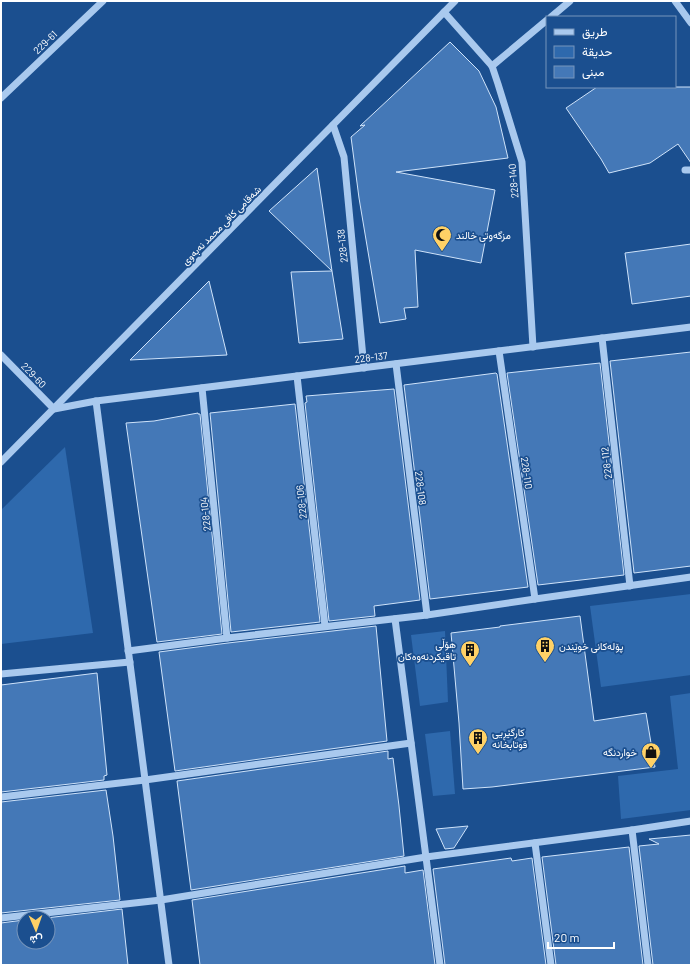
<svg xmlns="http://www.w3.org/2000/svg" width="692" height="966" viewBox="0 0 692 966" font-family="Barlow,Vazirmatn,sans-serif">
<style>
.green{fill:#2e69ad}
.building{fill:#4478b7;stroke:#cfe3fa}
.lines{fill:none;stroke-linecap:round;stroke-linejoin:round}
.minor{stroke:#a9c9ee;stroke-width:7}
.labels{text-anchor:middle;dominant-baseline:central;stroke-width:3.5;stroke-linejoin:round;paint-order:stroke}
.street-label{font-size:10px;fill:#fff;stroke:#1b4f8f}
.poi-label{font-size:10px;fill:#fff;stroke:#1b4f8f;text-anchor:start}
</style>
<rect width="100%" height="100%" fill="#1b4f8f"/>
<!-- green -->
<g class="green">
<path d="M65,447L93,633L1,644V510Z"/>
<path d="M691,594V675L601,687L590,606Z"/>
<path d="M445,631L448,702L420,706L411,635Z"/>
<path d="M691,693V810L621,819L618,776L678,769L670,696Z"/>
<path d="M450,731L455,794L433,796L425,734Z"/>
</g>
<!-- building -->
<g class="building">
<path d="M450,42L479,71L496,107L508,158L396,172L495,190L481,263L415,250L418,307L404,308L406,319L380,323L359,198L351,137L365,125L360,126Z"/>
<path d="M597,87H691V163L678,144L650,163L609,173L601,159L566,108Z"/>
<path d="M317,168L332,271L269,211Z"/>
<path d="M691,244V296L632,304L625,253Z"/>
<path d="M332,271L343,339L299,343L291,272Z"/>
<path d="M209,281L227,355L130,360Z"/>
<path d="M691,352V566L634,573L610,361Z"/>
<path d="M600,363L624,575L538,585L507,373Z"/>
<path d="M496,373L497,374L528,587L430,599L404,385Z"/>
<path d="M394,389L420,600L374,606L375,616L329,621L305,403L307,402L306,396Z"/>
<path d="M295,404L320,622L231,632L210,413Z"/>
<path d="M198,413V414H200L222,634L157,642L126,423L154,421Z"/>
<path d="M580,616L594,721L646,713L655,767L492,787L463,789L459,723L451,633L500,627V626Z"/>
<path d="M376,626L387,741L175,771L159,652L228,643Z"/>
<path d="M97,673L107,775L104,776V780L1,792V685Z"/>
<path d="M388,751V759L393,758L399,806L404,856L191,890L177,781Z"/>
<path d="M106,790L113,836L120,900L1,913V802Z"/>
<path d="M468,826L454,848L445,849L436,829Z"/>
<path d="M691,835V965H653L639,846L659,844L649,839Z"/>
<path d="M629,847L643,965H556L542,857Z"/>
<path d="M511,858L512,861L532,858L546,965H445L433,869Z"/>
<path d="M405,866V873L423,870L435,965H200L192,900Z"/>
<path d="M122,909L128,965H1V923L24,920V942H48V918H46Z"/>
</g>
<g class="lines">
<!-- minor -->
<g class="minor">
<path d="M675,1L691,23"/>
<path d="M444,12L492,66L498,84L522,162L533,347"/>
<path d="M551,17L570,1"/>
<path d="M492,66L547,20"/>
<path d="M1,98L103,1"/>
<path d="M333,125L344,157L364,368"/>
<path d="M685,170H691"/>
<path d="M602,338L630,586"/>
<path d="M499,351L535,599"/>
<path d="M1,355L54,409L96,401L691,327"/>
<path d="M396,364L427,615"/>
<path d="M297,376L325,626"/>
<path d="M202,388L227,638"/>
<path d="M96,401L169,965"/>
<path d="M1,462L455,1"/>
<path d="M395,619L440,965"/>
<path d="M128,651L227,638L427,615L535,599L691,577"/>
<path d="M1,674L130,662"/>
<path d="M1,797L145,780L411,743"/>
<path d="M632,830L648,965"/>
<path d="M535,843L551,965"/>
<path d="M1,918L161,900L426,857L632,830L691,821"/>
</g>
</g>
<!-- icons -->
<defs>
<symbol id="mosque-pin" viewBox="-11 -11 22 30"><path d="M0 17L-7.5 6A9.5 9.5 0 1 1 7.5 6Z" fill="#ffd166" stroke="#1b4f8f"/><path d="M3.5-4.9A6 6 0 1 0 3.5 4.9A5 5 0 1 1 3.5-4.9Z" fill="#111"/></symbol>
<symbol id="building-pin" viewBox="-11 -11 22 30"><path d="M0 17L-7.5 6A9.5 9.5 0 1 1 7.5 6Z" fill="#ffd166" stroke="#1b4f8f"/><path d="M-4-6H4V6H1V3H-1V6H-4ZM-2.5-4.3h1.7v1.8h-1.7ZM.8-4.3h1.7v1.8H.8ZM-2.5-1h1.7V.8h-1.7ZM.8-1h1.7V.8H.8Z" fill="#111"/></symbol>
<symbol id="shop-pin" viewBox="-11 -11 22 30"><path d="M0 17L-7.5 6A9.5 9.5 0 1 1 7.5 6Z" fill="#ffd166" stroke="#1b4f8f"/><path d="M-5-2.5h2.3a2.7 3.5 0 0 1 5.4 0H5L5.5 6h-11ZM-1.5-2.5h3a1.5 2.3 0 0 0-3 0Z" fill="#111"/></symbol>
</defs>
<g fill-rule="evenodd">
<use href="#mosque-pin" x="431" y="224" width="22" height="30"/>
<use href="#building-pin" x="534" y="635" width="22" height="30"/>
<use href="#building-pin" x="459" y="639" width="22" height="30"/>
<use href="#building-pin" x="467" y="727" width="22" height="30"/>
<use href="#shop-pin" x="640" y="741" width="22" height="30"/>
</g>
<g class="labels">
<!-- street labels -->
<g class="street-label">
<text transform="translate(45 42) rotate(-44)">229-61</text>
<text transform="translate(513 181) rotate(-95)">228-140</text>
<text transform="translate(221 225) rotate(-45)">شەقامی کافی محمد نەبەوی</text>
<text transform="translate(342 246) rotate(-96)">228-138</text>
<text transform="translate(371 357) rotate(-7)">228-137</text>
<text transform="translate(34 375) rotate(46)">229-60</text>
<text transform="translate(606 463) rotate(-97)">228-112</text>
<text transform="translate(527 473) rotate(82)">228-110</text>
<text transform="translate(421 488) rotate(83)">228-108</text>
<text transform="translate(301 502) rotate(-96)">228-106</text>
<text transform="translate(205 514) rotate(-96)">228-104</text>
</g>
<!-- poi labels -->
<g class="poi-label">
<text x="456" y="235">مزگەوتی خالند</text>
<text x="456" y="644" text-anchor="end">هۆڵی<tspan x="456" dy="12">تاقیکردنەوەکان</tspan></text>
<text x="559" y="646">پۆلەکانی خوێندن</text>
<text x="492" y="732">کارگێڕیی<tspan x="492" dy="12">قوتابخانە</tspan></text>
<text x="637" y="752" text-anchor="end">خواردنگە</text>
</g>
</g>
<!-- border -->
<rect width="692" height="966" fill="none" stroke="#ffffff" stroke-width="4"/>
<!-- legend -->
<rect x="546" y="16" width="130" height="72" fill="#1b4f8f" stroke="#7695bc"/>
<rect x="554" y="29" width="20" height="6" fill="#a9c9ee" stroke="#7695bc"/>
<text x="582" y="36" font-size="12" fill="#ffffff">طريق</text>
<rect x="554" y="46" width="20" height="12" fill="#2e69ad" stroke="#7695bc"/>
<text x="582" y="56" font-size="12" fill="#ffffff">حديقة</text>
<rect x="554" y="66" width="20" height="12" fill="#4478b7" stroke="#7695bc"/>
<text x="582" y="76" font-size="12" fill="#ffffff">مبنى</text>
<!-- north arrow -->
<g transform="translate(36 930) rotate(178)"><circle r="19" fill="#1b4f8f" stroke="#7695bc"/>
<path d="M0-3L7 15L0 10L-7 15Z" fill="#ffd166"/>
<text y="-6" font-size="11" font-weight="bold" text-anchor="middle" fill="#ffffff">ش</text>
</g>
<!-- scale -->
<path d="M548 942v6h66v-6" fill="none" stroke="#ffffff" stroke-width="2"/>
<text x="554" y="942" font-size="12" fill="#ffffff" stroke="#1b4f8f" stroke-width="3" paint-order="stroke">20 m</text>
</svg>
